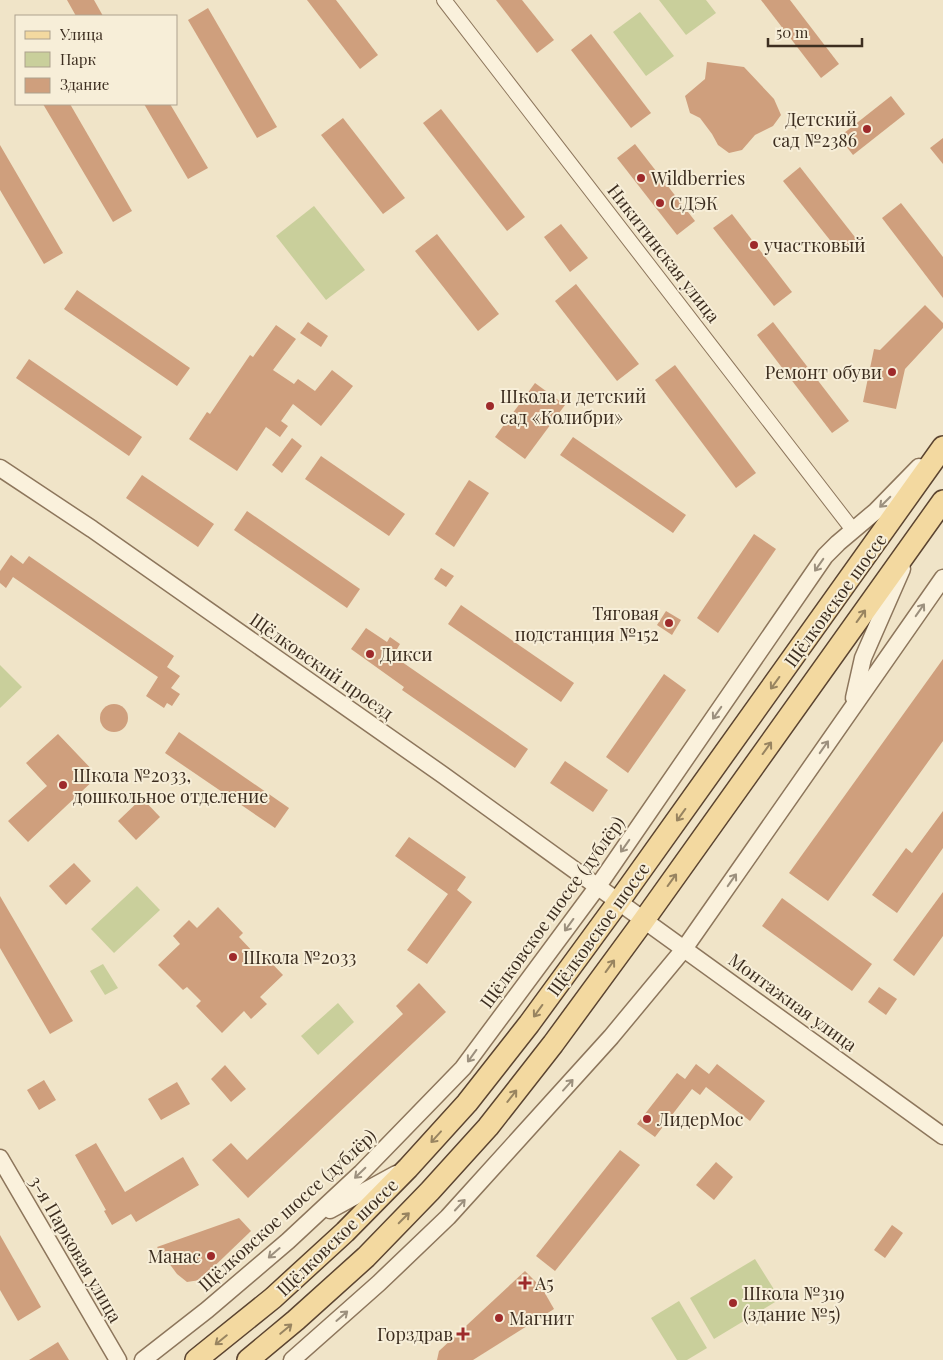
<svg xmlns="http://www.w3.org/2000/svg" width="943" height="1360" viewBox="0 0 943 1360" font-family="'Playfair Display',serif">
<style>
.green{fill:#c9cf9b}
.building{fill:#cf9f7d}
.lines{fill:none;stroke-linecap:round;stroke-linejoin:round}
.minor-casing{stroke:#8d765c;stroke-width:16}
.tertiary-casing{stroke:#8d765c;stroke-width:19}
.primary-casing{stroke:#5b4430;stroke-width:24}
.minor{stroke:#faf1dc;stroke-width:14}
.tertiary{stroke:#faf1dc;stroke-width:16}
.primary{stroke:#f3d9a0;stroke-width:21}
.oneway{stroke:#9c907e}
.oneway2{stroke:#988460}
.poi-dot{fill:#9e2a2b;stroke:#f7eed8;stroke-width:2}
.labels{text-anchor:middle;dominant-baseline:central;stroke-width:4;stroke-linejoin:round;paint-order:stroke}
.poi-label{font-size:18px;fill:#3d2e20;stroke:#f7eed8;text-anchor:start}
.street-label{font-size:18px;fill:#3d2e20;stroke:#f7eed8}
</style>
<rect width="100%" height="100%" fill="#f0e4c8"/>
<!-- green -->
<g class="green">
<path d="M659,0H706L716,13L686,35Z"/>
<path d="M640,12L674,56L646,76L613,32Z"/>
<path d="M314,206L365,270L326,300L276,236Z"/>
<path d="M0,665L22,687L0,708Z"/>
<path d="M137,886L160,910L114,953L91,929Z"/>
<path d="M103,964L118,988L105,995L90,971Z"/>
<path d="M338,1003L354,1022L318,1055L301,1036Z"/>
<path d="M755,1259L780,1299L714,1339L690,1298Z"/>
<path d="M679,1301L707,1348L687,1360H677L651,1318Z"/>
</g>
<!-- building -->
<g class="building">
<path d="M67,0H94L103,16H76Z"/>
<path d="M307,0H336L378,55L360,69Z"/>
<path d="M496,0H522L554,40L537,53Z"/>
<path d="M761,0H790L839,64L821,78Z"/>
<path d="M208,8L277,127L257,138L188,20Z"/>
<path d="M591,34L651,113L631,128L571,50Z"/>
<path d="M707,62L744,67L774,99L781,115L773,126L755,135L742,150L729,153L718,145L712,134L700,118L690,113L685,96L705,79Z"/>
<path d="M891,96L905,114L853,155L839,137Z"/>
<path d="M43,104H70L132,211L113,222Z"/>
<path d="M144,104H170L208,168L188,179Z"/>
<path d="M441,109L525,217L507,231L423,123Z"/>
<path d="M343,118L405,198L383,214L321,135Z"/>
<path d="M943,138V164L930,148Z"/>
<path d="M635,144L695,221L677,235L617,158Z"/>
<path d="M0,145L63,253L44,264L0,190Z"/>
<path d="M800,167L858,241L841,254L783,181Z"/>
<path d="M901,203L943,257V298L882,218Z"/>
<path d="M732,214L792,292L774,306L713,228Z"/>
<path d="M561,224L588,258L570,272L544,237Z"/>
<path d="M437,234L499,314L478,331L415,251Z"/>
<path d="M576,284L639,364L617,381L555,301Z"/>
<path d="M77,290L190,368L177,386L64,309Z"/>
<path d="M925,305L943,323V328L905,369L896,409L863,402L874,349L880,350Z"/>
<path d="M308,322L328,336L321,347L300,333Z"/>
<path d="M773,322L849,421L832,433L757,335Z"/>
<path d="M276,325L296,339L273,370L294,384L298,379L315,391L332,370L353,386L321,426L293,404L281,421L288,426L280,437L266,427L237,471L189,439L207,412L210,414L250,355L253,357Z"/>
<path d="M29,359L142,437L129,456L16,378Z"/>
<path d="M675,365L756,473L736,488L655,380Z"/>
<path d="M535,383L565,405L525,459L495,437Z"/>
<path d="M573,437L686,515L673,533L560,455Z"/>
<path d="M292,438L302,446L282,473L272,465Z"/>
<path d="M321,456L405,514L389,536L305,479Z"/>
<path d="M142,475L214,524L198,547L126,498Z"/>
<path d="M469,480L489,493L454,547L435,534Z"/>
<path d="M247,511L360,589L347,608L234,530Z"/>
<path d="M754,534L776,549L718,633L697,618Z"/>
<path d="M11,555L23,564L29,556L174,656L167,667L180,676L171,688L180,694L172,706L167,703L164,708L146,696L158,677L13,577L6,588L0,583V571Z"/>
<path d="M441,568L454,576L446,587L434,579Z"/>
<path d="M461,605L574,683L561,702L448,624Z"/>
<path d="M666,611L681,620L672,635L657,625Z"/>
<path d="M366,628L387,642L390,637L400,644L397,649L406,656L402,662L528,749L515,768L402,690L404,687L351,649Z"/>
<path d="M943,659V741L828,901L789,873Z"/>
<path d="M664,674L686,690L628,773L606,757Z"/>
<circle cx="114" cy="718" r="14"/>
<path d="M179,732L289,808L275,828L165,753Z"/>
<path d="M58,734L98,776L28,842L8,821L47,786L26,763Z"/>
<path d="M565,761L608,790L593,812L550,783Z"/>
<path d="M142,798L160,817L136,840L118,821Z"/>
<path d="M943,811V848L897,913L872,895L906,848L912,853Z"/>
<path d="M409,837L466,877L457,890L472,902L427,964L407,950L448,894L395,856Z"/>
<path d="M74,863L91,881L66,905L49,886Z"/>
<path d="M943,892V936L914,976L893,960Z"/>
<path d="M0,896L73,1021L50,1034L0,948Z"/>
<path d="M782,898L872,964L852,991L762,926Z"/>
<path d="M218,907L243,933L239,937L255,954L259,950L283,975L260,997L267,1004L251,1019L244,1011L222,1033L196,1006L201,1001L187,987L183,990L158,965L180,944L173,936L189,920L197,928Z"/>
<path d="M419,983L446,1012L248,1198L212,1160L231,1143L247,1160L403,1014L396,1006Z"/>
<path d="M879,987L897,999L886,1015L868,1002Z"/>
<path d="M696,1064L709,1074L717,1064L765,1101L750,1121L706,1087L700,1095L692,1089L655,1137L637,1124L677,1073L685,1079Z"/>
<path d="M225,1065L246,1089L231,1102L211,1079Z"/>
<path d="M44,1080L56,1100L39,1110L27,1090Z"/>
<path d="M177,1082L190,1104L161,1120L148,1099Z"/>
<path d="M96,1143L125,1192L183,1157L199,1185L136,1222L131,1214L112,1225L104,1211L106,1210L75,1155Z"/>
<path d="M620,1150L640,1165L555,1271L536,1256Z"/>
<path d="M716,1162L733,1177L714,1200L696,1185Z"/>
<path d="M239,1218L251,1231L200,1280L187,1282L177,1274L157,1247Z"/>
<path d="M892,1225L903,1233L885,1258L874,1250Z"/>
<path d="M0,1235L41,1307L18,1321L0,1290Z"/>
<path d="M525,1271L542,1288L554,1309L473,1360H437L439,1351Z"/>
<path d="M58,1342L69,1360H29Z"/>
</g>
<g class="lines">
<defs>
<path id="minor" d="M444,0L853,530"/>
<g id="tertiary">
<path d="M0,468L92,529L443,775L943,1136"/>
<path d="M854,698L863,658L902,569"/>
<path d="M0,1158L118,1360"/>
<path d="M330,1210L396,1174"/>
<path d="M143,1360L207,1310L288,1241L361,1173L463,1068L598,886L825,556L838,543L876,511L919,467"/>
<path d="M292,1360L379,1283L448,1217L611,1037L684,949L943,578"/>
</g>
<g id="primary">
<path d="M196,1360L273,1298L345,1232L408,1168L467,1103L529,1024L619,901L943,447"/>
<path d="M248,1360L296,1320L366,1257L430,1191L488,1127L553,1044L644,920L943,501"/>
</g>
</defs>
<!-- minor casing -->
<use href="#minor" class="minor-casing"/>
<!-- tertiary casing -->
<use href="#tertiary" class="tertiary-casing"/>
<!-- primary casing -->
<use href="#primary" class="primary-casing"/>
<!-- minor -->
<use href="#minor" class="minor"/>
<!-- tertiary -->
<use href="#tertiary" class="tertiary"/>
<!-- primary -->
<use href="#primary" class="primary"/>
</g>
<!-- one-way arrows -->
<defs><path id="oneway-shaft" d="M-6 0H5M1.5-3L5.5 0L1.5 3" fill="none" stroke-width="1.6" stroke-linecap="round" stroke-linejoin="round" transform="scale(1.25)"/></defs>
<g class="oneway">
<use href="#oneway-shaft" transform="translate(885 502) rotate(135)"/>
<use href="#oneway-shaft" transform="translate(819 565) rotate(125)"/>
<use href="#oneway-shaft" transform="translate(920 610) rotate(-55)"/>
<use href="#oneway-shaft" transform="translate(717 713) rotate(125)"/>
<use href="#oneway-shaft" transform="translate(824 747) rotate(-55)"/>
<use href="#oneway-shaft" transform="translate(625 846) rotate(125)"/>
<use href="#oneway-shaft" transform="translate(732 880) rotate(-55)"/>
<use href="#oneway-shaft" transform="translate(569 925) rotate(126)"/>
<use href="#oneway-shaft" transform="translate(472 1056) rotate(126)"/>
<use href="#oneway-shaft" transform="translate(568 1085) rotate(-48)"/>
<use href="#oneway-shaft" transform="translate(360 1173) rotate(136)"/>
<use href="#oneway-shaft" transform="translate(460 1205) rotate(-47)"/>
<use href="#oneway-shaft" transform="translate(274 1253) rotate(139)"/>
<use href="#oneway-shaft" transform="translate(342 1316) rotate(-41)"/>
</g>
<g class="oneway2">
<use href="#oneway-shaft" transform="translate(861 616) rotate(-54)"/>
<use href="#oneway-shaft" transform="translate(775 683) rotate(126)"/>
<use href="#oneway-shaft" transform="translate(767 748) rotate(-54)"/>
<use href="#oneway-shaft" transform="translate(681 815) rotate(126)"/>
<use href="#oneway-shaft" transform="translate(672 880) rotate(-54)"/>
<use href="#oneway-shaft" transform="translate(610 966) rotate(-54)"/>
<use href="#oneway-shaft" transform="translate(538 1011) rotate(126)"/>
<use href="#oneway-shaft" transform="translate(512 1096) rotate(-52)"/>
<use href="#oneway-shaft" transform="translate(436 1137) rotate(132)"/>
<use href="#oneway-shaft" transform="translate(404 1218) rotate(-45)"/>
<use href="#oneway-shaft" transform="translate(286 1329) rotate(-40)"/>
<use href="#oneway-shaft" transform="translate(221 1340) rotate(141)"/>
</g>
<!-- markers -->
<g class="poi-dot">
<circle cx="867" cy="129" r="5"/>
<circle cx="641" cy="178" r="5"/>
<circle cx="660" cy="203" r="5"/>
<circle cx="754" cy="245" r="5"/>
<circle cx="892" cy="372" r="5"/>
<circle cx="490" cy="406" r="5"/>
<circle cx="669" cy="623" r="5"/>
<circle cx="370" cy="654" r="5"/>
<circle cx="63" cy="785" r="5"/>
<circle cx="233" cy="957" r="5"/>
<circle cx="647" cy="1119" r="5"/>
<circle cx="211" cy="1256" r="5"/>
<path d="M522.5 1275.5h5v5h5v5h-5v5h-5v-5h-5v-5h5z"/>
<circle cx="733" cy="1303" r="5"/>
<circle cx="499" cy="1318" r="5"/>
<path d="M460.5 1326.5h5v5h5v5h-5v5h-5v-5h-5v-5h5z"/>
</g>
<g class="labels">
<!-- poi labels -->
<g class="poi-label">
<text x="857" y="119" text-anchor="end">Детский<tspan x="857" dy="21">сад №2386</tspan></text>
<text x="651" y="178">Wildberries</text>
<text x="670" y="203">СДЭК</text>
<text x="764" y="245">участковый</text>
<text x="882" y="372" text-anchor="end">Ремонт обуви</text>
<text x="500" y="396">Школа и детский<tspan x="500" dy="21">сад «Колибри»</tspan></text>
<text x="659" y="613" text-anchor="end">Тяговая<tspan x="659" dy="21">подстанция №152</tspan></text>
<text x="380" y="654">Дикси</text>
<text x="73" y="775">Школа №2033,<tspan x="73" dy="21">дошкольное отделение</tspan></text>
<text x="243" y="957">Школа №2033</text>
<text x="657" y="1119">ЛидерМос</text>
<text x="201" y="1256" text-anchor="end">Манас</text>
<text x="535" y="1283">А5</text>
<text x="743" y="1293">Школа №319<tspan x="743" dy="21">(здание №5)</tspan></text>
<text x="509" y="1318">Магнит</text>
<text x="453" y="1334" text-anchor="end">Горздрав</text>
</g>
<!-- street labels -->
<g class="street-label">
<text transform="translate(664 253) rotate(52)">Никитинская улица</text>
<text transform="translate(835 600) rotate(-54)">Щёлковское шоссе</text>
<text transform="translate(322 666) rotate(35)">Щёлковский проезд</text>
<text transform="translate(552 912) rotate(-54)">Щёлковское шоссе (дублёр)</text>
<text transform="translate(598 929) rotate(-54)">Щёлковское шоссе</text>
<text transform="translate(793 1002) rotate(36)">Монтажная улица</text>
<text transform="translate(287 1210) rotate(-42)">Щёлковское шоссе (дублёр)</text>
<text transform="translate(337 1237) rotate(-44)">Щёлковское шоссе</text>
<text transform="translate(76 1249) rotate(60)">3-я Парковая улица</text>
</g>
</g>
<!-- legend -->
<rect x="15" y="15" width="162" height="90" fill="#f7eed8" stroke="#ada18e"/>
<rect x="25" y="31" width="25" height="8" fill="#f3d9a0" stroke="#ada18e"/>
<text x="60" y="40" font-size="15" fill="#3d2e20">Улица</text>
<rect x="25" y="52" width="25" height="15" fill="#c9cf9b" stroke="#ada18e"/>
<text x="60" y="65" font-size="15" fill="#3d2e20">Парк</text>
<rect x="25" y="78" width="25" height="15" fill="#cf9f7d" stroke="#ada18e"/>
<text x="60" y="90" font-size="15" fill="#3d2e20">Здание</text>
<!-- scale -->
<path d="M768 38v8h94v-8" fill="none" stroke="#3d2e20" stroke-width="2.5"/>
<text x="776" y="38" font-size="15" fill="#3d2e20" stroke="#f7eed8" stroke-width="4" paint-order="stroke">50 m</text>
</svg>
